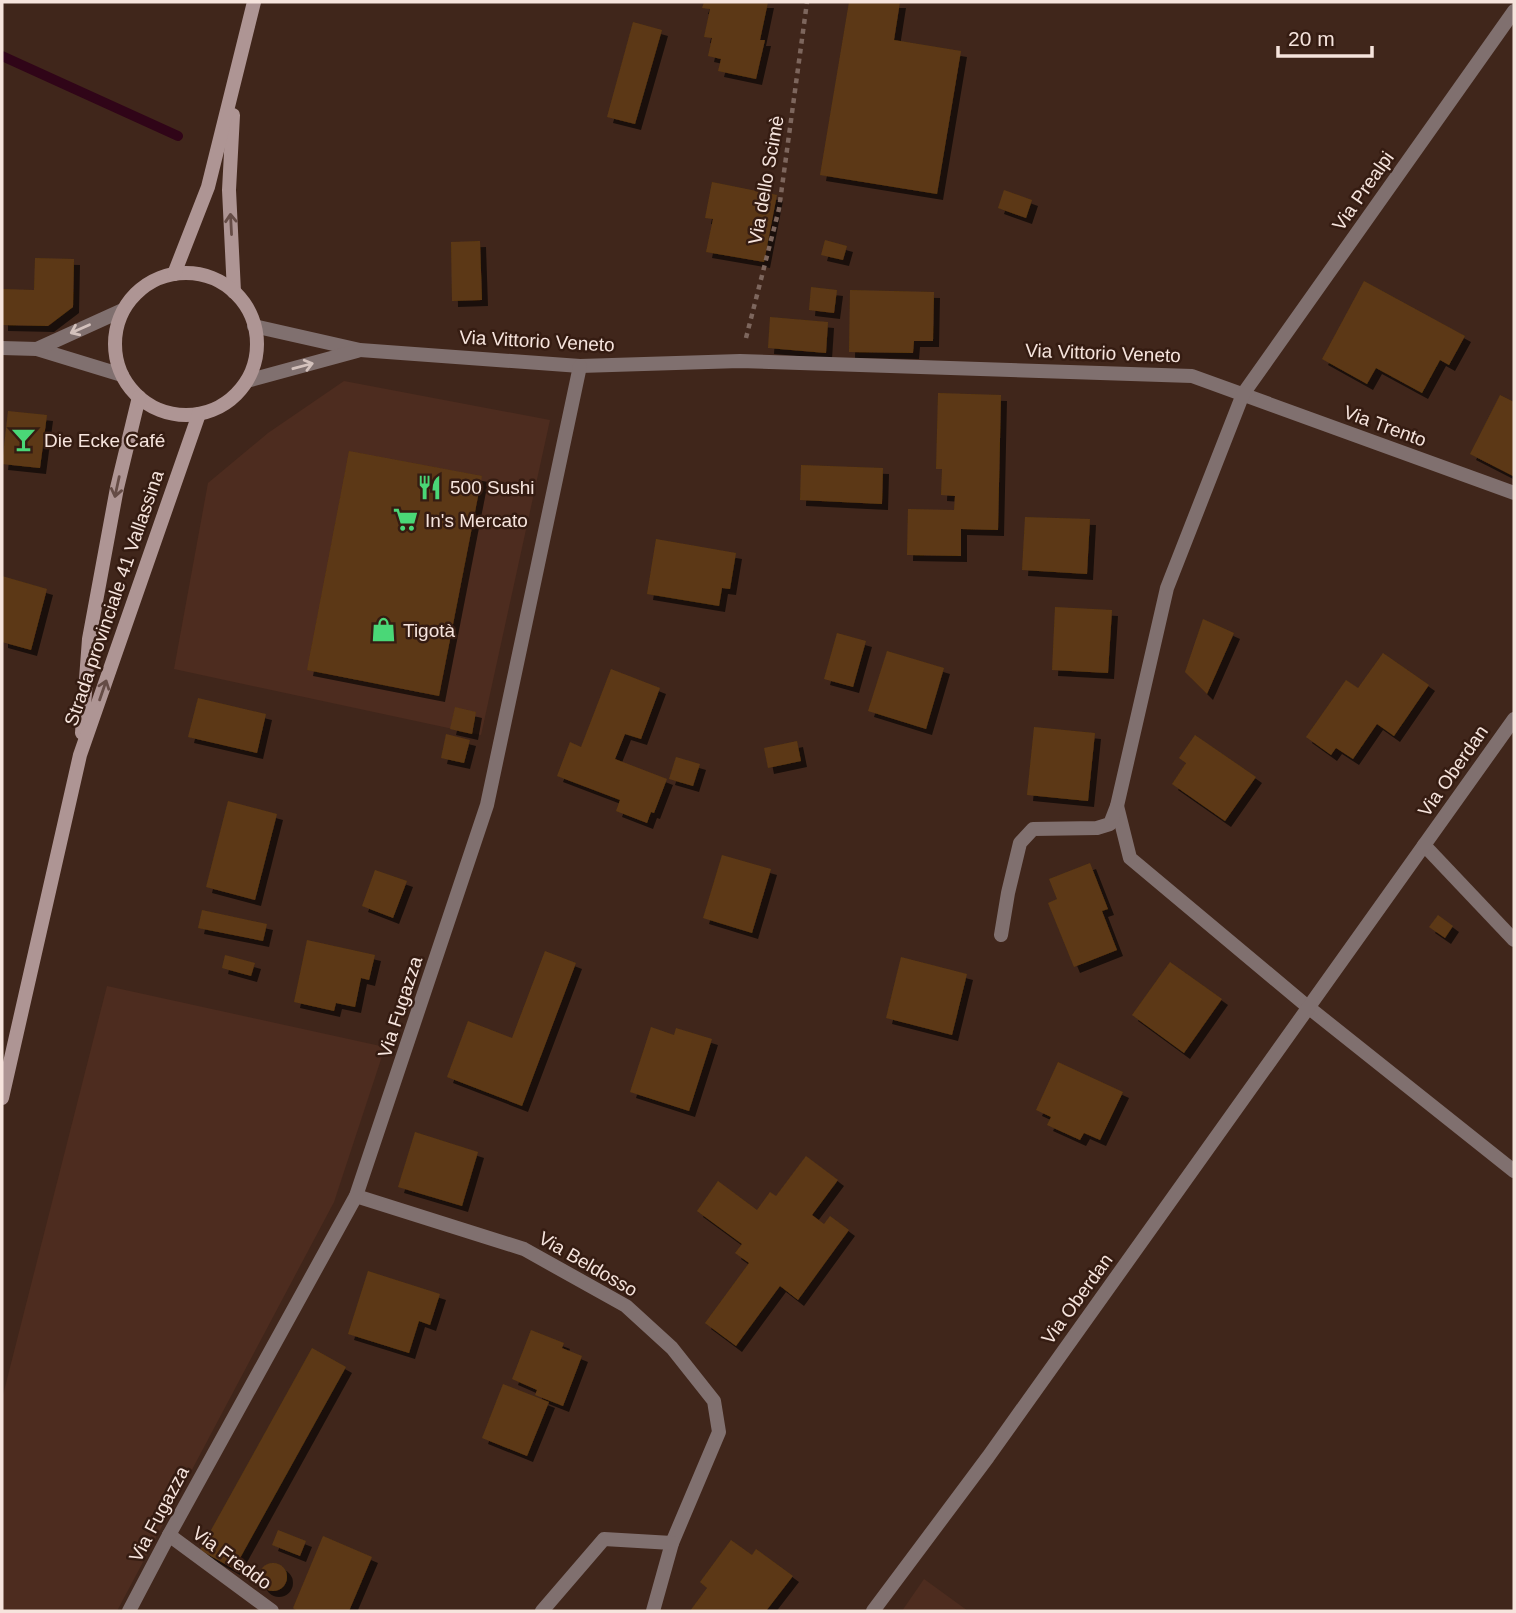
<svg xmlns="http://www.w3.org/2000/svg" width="1516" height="1613" viewBox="0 0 1516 1613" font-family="Arial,sans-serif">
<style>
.built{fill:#4d2c1f}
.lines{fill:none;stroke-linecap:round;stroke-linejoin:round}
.stream{stroke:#300518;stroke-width:10}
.building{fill:#5c3913;filter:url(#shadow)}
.path{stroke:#7d665d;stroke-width:4.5;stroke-dasharray:5 5;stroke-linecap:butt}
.street{stroke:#80706f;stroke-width:14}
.secondary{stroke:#ae9594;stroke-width:14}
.oneway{stroke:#654c46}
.oneway2{stroke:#d3c1bc}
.labels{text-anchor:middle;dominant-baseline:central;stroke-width:5;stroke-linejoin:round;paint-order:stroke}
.street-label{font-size:19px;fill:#f6e4dd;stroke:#351c12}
.poi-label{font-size:19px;fill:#f6e4dd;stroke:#351c12;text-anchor:start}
</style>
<defs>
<filter id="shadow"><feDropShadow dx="6" dy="6" stdDeviation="0" flood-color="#0009"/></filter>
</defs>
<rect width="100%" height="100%" fill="#40261b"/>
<!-- built -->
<g class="built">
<path d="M344,381L550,420L481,735L174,669L208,483L268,433Z"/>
<path d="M107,986L385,1047L334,1202L117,1611H2V1399Z"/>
<path d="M924,1579L968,1611H902Z"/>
</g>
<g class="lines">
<!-- stream -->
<path class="stream" d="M2,56L178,136"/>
</g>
<!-- building -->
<g class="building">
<path d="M704,2H768L760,40H765L756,79L718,71L721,59L708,56L712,38L704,37L710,9L702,8Z"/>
<path d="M849,2H900L894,40L961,51L937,194L820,175Z"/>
<path d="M633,22L662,30L635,124L607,117Z"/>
<path d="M712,182L777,195L764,262L706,252L713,219L705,218Z"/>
<path d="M1004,190L1032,200L1026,218L998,208Z"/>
<path d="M825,240L847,246L843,260L821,255Z"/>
<path d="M480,241L482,300L452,301L451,242Z"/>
<path d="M35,258L74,259L73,307L48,326L2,325V289L34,290Z"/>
<path d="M1364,281L1465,336L1449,365L1440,360L1422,393L1376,368L1367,384L1322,359Z"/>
<path d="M811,287L837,290L834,313L809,310Z"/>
<path d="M850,290L934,292L933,341H914L913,353L849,352Z"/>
<path d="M770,317L828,322L826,353L768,348Z"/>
<path d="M938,393L1001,395L998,530L961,529V556L907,555L908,509L954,510L955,496L941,495L942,469H936Z"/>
<path d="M1500,395L1514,402L1513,476L1470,454Z"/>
<path d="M8,411L47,415L40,468L2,464Z"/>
<path d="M349,451L482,476L439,696L307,670Z"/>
<path d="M801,465L883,468L882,504L800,500Z"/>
<path d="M1025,517L1090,519L1087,574L1022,570Z"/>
<path d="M656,539L736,553L730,589L722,588L719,606L647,594Z"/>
<path d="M2,576L47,589L31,650L2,642Z"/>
<path d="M1055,607L1112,610L1108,673L1052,670Z"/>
<path d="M1203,619L1234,633L1207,694L1185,672Z"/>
<path d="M837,633L866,641L853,687L824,679Z"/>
<path d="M887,651L944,668L926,729L868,711Z"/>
<path d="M1383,653L1429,685L1394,736L1377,724L1353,759L1336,748L1331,755L1306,737L1346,680L1358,688Z"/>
<path d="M611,669L660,688L641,739L625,734L615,759L667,779L654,813L651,812L647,823L616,811L620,800L557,776L570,742L581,747Z"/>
<path d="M198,698L266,714L257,753L188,737Z"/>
<path d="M455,707L476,712L472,734L450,729Z"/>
<path d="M1034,727L1095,733L1088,801L1027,795Z"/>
<path d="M446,734L470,740L464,763L441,758Z"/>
<path d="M1195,735L1256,777L1225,821L1172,784L1186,763L1179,758Z"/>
<path d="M797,741L801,761L768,768L764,748Z"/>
<path d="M676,757L700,764L693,786L669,779Z"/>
<path d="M228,801L277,814L255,900L206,887Z"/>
<path d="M722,855L771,869L752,933L703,918Z"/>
<path d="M1090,863L1108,909L1102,911L1117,950L1074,967L1048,903L1057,899L1049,879Z"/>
<path d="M375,870L407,881L393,918L362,906Z"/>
<path d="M202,910L267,924L263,941L198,928Z"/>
<path d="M1438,915L1453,926L1445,938L1429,927Z"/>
<path d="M307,940L375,955L369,980L361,978L355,1007L336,1003L334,1011L294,1002Z"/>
<path d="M545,951L576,963L522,1106L447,1077L468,1021L512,1038Z"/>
<path d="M225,955L255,963L251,976L222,968Z"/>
<path d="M901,957L967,974L952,1035L886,1018Z"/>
<path d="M1170,962L1222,999L1184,1053L1132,1015Z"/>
<path d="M651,1027L674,1035L676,1028L712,1039L689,1111L630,1092Z"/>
<path d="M1058,1062L1123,1092L1100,1140L1084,1133L1080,1140L1047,1125L1051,1117L1036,1110Z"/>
<path d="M415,1132L478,1152L462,1206L398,1187Z"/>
<path d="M806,1156L838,1180L812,1215L824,1224L830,1216L849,1230L798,1300L780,1286L736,1346L705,1323L749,1263L735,1253L742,1244L697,1211L718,1181L757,1210L770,1192L776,1196Z"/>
<path d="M368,1271L440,1294L430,1325L419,1321L409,1353L348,1334Z"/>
<path d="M531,1330L564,1343L562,1348L582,1356L563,1406L535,1395L537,1390L512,1379Z"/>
<path d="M312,1348L346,1367L234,1569L200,1550Z"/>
<path d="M503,1384L549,1402L527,1456L482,1438Z"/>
<path d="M278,1530L306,1541L300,1556L272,1545Z"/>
<path d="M323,1536L372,1557L349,1611H297L293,1608Z"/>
<path d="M731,1540L752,1555L756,1549L793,1576L766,1611H690L707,1588L700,1582Z"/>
<circle cx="273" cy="1577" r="14"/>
</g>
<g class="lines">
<!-- path -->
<path class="path" d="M746,338L779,209L807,2"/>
<!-- street -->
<g class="street">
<path d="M254,326L360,350L580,366L740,361L1192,376L1514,493"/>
<path d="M2,348L37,349L122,375"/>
<path d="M37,349L123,310"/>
<path d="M247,381L357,351"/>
<path d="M1117,806L1130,858L1308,1007L1514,1171"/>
<path d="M1424,845L1514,940"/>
<path d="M1001,935L1008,893L1020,843L1033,829L1097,828L1110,824L1117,806L1167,588L1243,394L1514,11"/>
<path d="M356,1196L524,1249L626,1306L672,1348L714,1401L719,1432L672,1543L653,1611"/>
<path d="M169,1535L272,1611"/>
<path d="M129,1611L169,1535L356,1196L487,805L580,366"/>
<path d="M542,1611L604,1539L672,1543"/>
<path d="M873,1611L988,1457L1514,719"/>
</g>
<!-- secondary -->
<g class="secondary">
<path d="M233,115L229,190L234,292"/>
<circle cx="186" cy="344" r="71"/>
<path d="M174,274L208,187L254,2"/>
<path d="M82,733L89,639L117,488L139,397"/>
<path d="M2,1098L80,755L199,414"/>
</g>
</g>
<!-- one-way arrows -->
<defs><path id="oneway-shaft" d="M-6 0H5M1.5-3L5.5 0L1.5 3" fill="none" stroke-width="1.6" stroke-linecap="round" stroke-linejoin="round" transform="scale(1.75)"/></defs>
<g class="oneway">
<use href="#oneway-shaft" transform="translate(231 224) rotate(-93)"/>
<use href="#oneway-shaft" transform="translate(117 487) rotate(102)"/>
<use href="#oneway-shaft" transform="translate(103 690) rotate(-71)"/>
</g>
<g class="oneway2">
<use href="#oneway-shaft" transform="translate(80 329) rotate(156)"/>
<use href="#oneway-shaft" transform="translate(303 366) rotate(-15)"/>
</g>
<!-- icons -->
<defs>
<symbol id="bar-bare" viewBox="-9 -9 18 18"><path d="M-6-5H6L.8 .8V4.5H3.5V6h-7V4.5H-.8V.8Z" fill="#4ad777" stroke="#351c12" stroke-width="2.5" paint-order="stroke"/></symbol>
<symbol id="restaurant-bare" viewBox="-9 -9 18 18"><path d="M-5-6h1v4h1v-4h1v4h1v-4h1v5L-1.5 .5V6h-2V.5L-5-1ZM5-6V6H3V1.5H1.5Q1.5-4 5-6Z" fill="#4ad777" stroke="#351c12" stroke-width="2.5" paint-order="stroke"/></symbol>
<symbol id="supermarket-bare" viewBox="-9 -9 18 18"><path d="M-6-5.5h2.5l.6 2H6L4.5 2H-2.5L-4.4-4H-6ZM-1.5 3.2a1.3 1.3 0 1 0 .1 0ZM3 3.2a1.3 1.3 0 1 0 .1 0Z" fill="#4ad777" stroke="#351c12" stroke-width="2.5" paint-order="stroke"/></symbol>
<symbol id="shop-bare" viewBox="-9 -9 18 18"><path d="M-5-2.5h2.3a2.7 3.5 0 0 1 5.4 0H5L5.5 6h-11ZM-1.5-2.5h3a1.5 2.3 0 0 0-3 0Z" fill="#4ad777" stroke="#351c12" stroke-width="2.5" paint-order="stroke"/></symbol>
</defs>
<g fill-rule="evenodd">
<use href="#bar-bare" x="6" y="422" width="35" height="35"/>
<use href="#restaurant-bare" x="412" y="470" width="35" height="35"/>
<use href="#supermarket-bare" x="388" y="502" width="35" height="35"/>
<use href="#shop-bare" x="366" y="612" width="35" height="35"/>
</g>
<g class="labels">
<!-- street labels -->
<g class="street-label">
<text transform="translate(766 180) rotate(-80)">Via dello Scimè</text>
<text transform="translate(1363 191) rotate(-55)">Via Prealpi</text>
<text transform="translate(537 341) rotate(3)">Via Vittorio Veneto</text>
<text transform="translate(1103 353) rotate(2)">Via Vittorio Veneto</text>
<text transform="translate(1385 426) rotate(20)">Via Trento</text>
<text transform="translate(114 598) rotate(-71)">Strada provinciale 41 Vallassina</text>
<text transform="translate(1453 771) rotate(-55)">Via Oberdan</text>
<text transform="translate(400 1007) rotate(-72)">Via Fugazza</text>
<text transform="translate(588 1264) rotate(30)">Via Beldosso</text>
<text transform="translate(1077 1299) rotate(-54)">Via Oberdan</text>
<text transform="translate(159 1514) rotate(-62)">Via Fugazza</text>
<text transform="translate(232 1558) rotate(36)">Via Freddo</text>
</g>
<!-- poi labels -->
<g class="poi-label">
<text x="44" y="440">Die Ecke Café</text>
<text x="450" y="487">500 Sushi</text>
<text x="425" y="520">In's Mercato</text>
<text x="403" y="630">Tigotà</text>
</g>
</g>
<!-- border -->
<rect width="1516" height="1613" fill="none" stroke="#f6e4dd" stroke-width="7"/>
<!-- scale -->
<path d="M1278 46v10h94v-10" fill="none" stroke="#f6e4dd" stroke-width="3.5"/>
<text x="1288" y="46" font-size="21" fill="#f6e4dd" stroke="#351c12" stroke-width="5" paint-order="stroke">20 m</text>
</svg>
